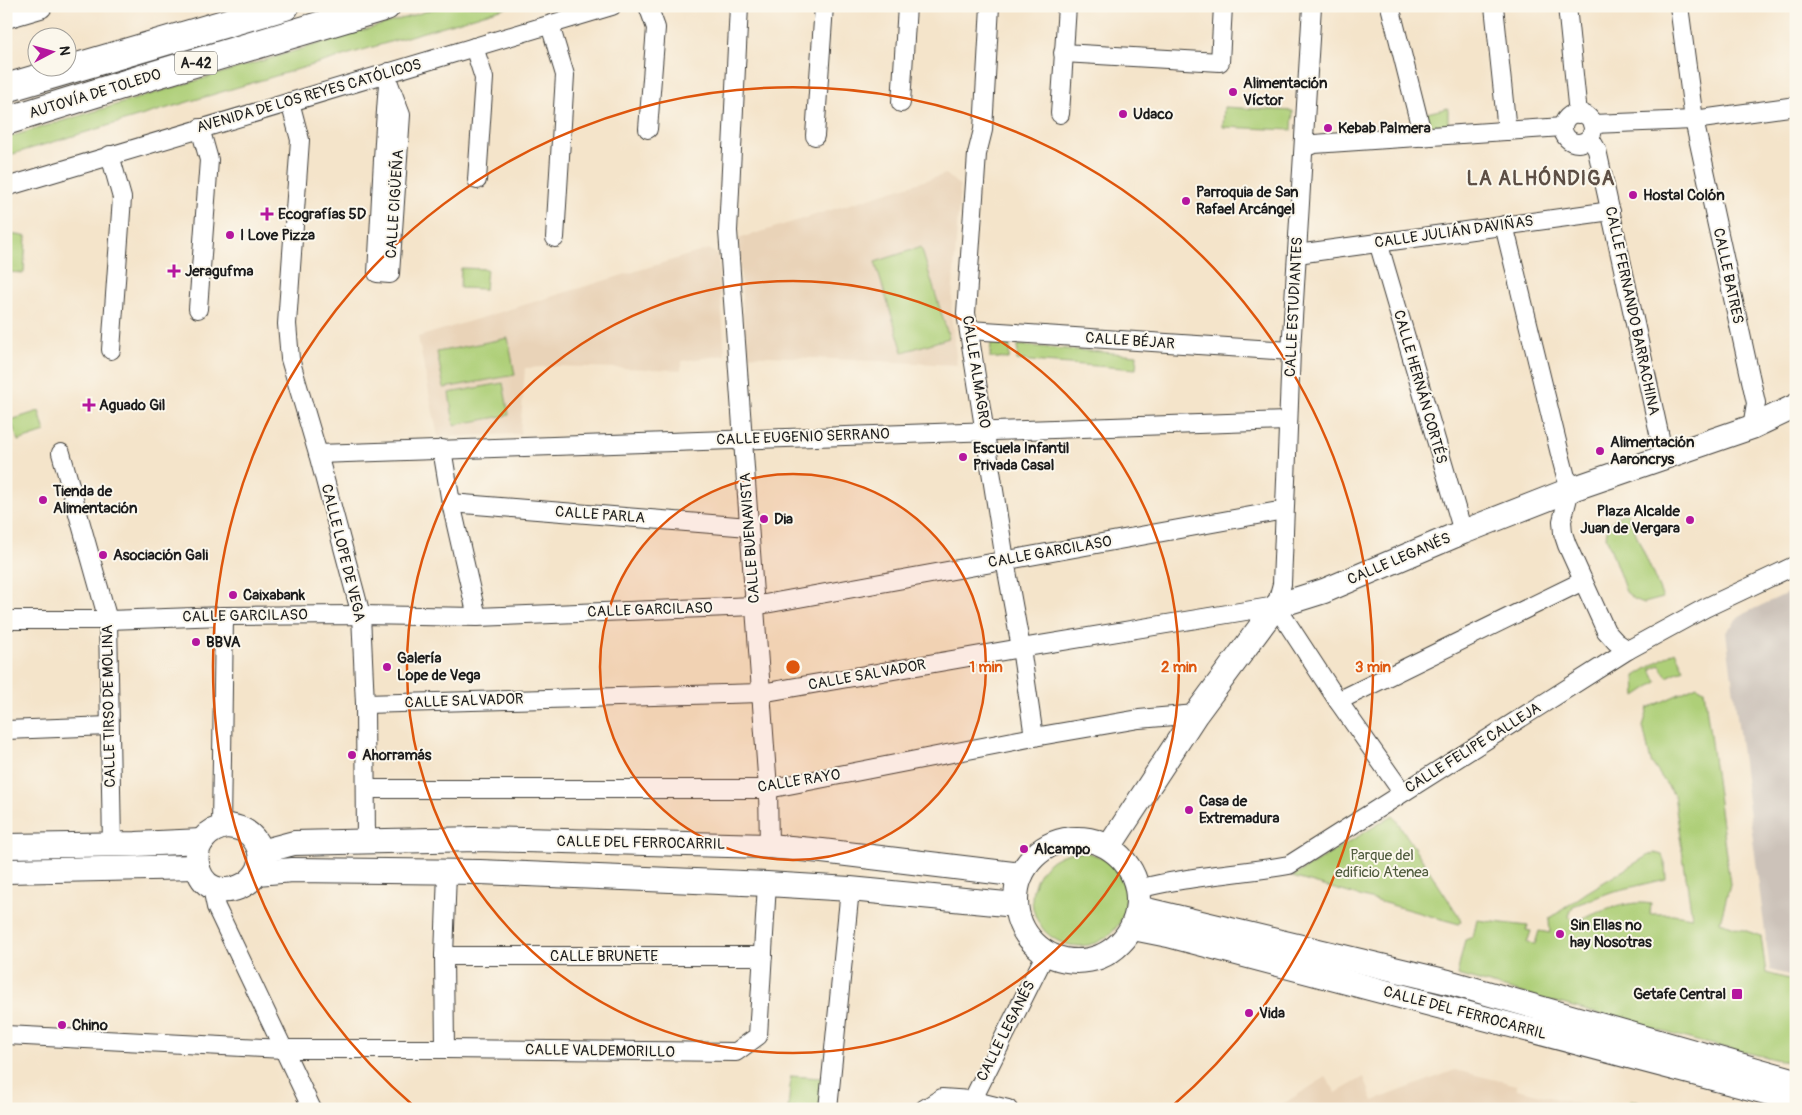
<svg xmlns="http://www.w3.org/2000/svg" width="1802" height="1115" viewBox="0 0 1802 1115" font-family="Pangolin,sans-serif">
<style>
.built{fill:#e9d3b8}
.industrial{fill:#ccc2b9}
.green{fill:#aecf78;stroke:#65764a}
.lines{fill:none;stroke-linecap:round;stroke-linejoin:round}
.street-casing{stroke:#3c3a36;stroke-width:20}
.secondary-casing{stroke:#3c3a36;stroke-width:26}
.highway-casing{stroke:#3c3a36;stroke-width:30}
.street{stroke:#fff;stroke-width:18}
.secondary{stroke:#fff;stroke-width:24}
.highway{stroke:#fff;stroke-width:28}
.ring{fill:none;stroke:#de560d;stroke-width:2.5}
.poi-dot{fill:#b5179e;stroke:#fbf7ec;stroke-width:2}
.labels{text-anchor:middle;dominant-baseline:central;stroke-width:4;stroke-linejoin:round;paint-order:stroke}
.shield{fill:#fbf7ec;stroke:#5f5e5a;stroke-width:1}
.shield-label{font-size:14px;font-weight:bold;fill:#1c1c1c}
.poi-label{font-size:15px;font-weight:bold;fill:#1c1c1c;stroke:#fbf7ec;text-anchor:start}
.street-label{font-size:15px;fill:#1c1c1c;stroke:#fbf7ec}
.park-label{font-size:15px;fill:#4f5b3c;stroke:#fbf7ec}
.district-label{font-size:20px;font-weight:bold;letter-spacing:1px;fill:#5d4f45;stroke:#fbf7ec}
.centre{fill:#de560d;stroke:#fbf7ec;stroke-width:2.5}
.ring-label{font-size:15px;text-anchor:middle;font-weight:bold;fill:#de560d;stroke:#fbf7ec;stroke-width:4;stroke-linejoin:round;paint-order:stroke}
</style>
<rect width="100%" height="100%" fill="#fbf7ec"/>
<filter id="ink" filterUnits="userSpaceOnUse"><feTurbulence type="fractalNoise" baseFrequency=".02" numOctaves="2"/><feDisplacementMap in="SourceGraphic" scale="10" xChannelSelector="R" yChannelSelector="G"/><feConvolveMatrix kernelMatrix="1 2 1 2 8 2 1 2 1" color-interpolation-filters="sRGB"/></filter>
<filter id="wash" filterUnits="userSpaceOnUse"><feTurbulence type="fractalNoise" baseFrequency=".0096" numOctaves="4" result="noise"/><feDisplacementMap in="SourceGraphic" scale="20" xChannelSelector="R" yChannelSelector="G"/><feGaussianBlur stdDeviation="1.12" result="paint"/><feColorMatrix in="noise" values="0 0 0 0 0 0 0 0 0 0 0 0 0 0 0 0 0 1.4 0 .05"/><feComposite in="paint" operator="in"/></filter>
<g filter="url(#wash)">
<rect width="100%" height="100%" fill="#f4e4ca"/>
<!-- built -->
<g class="built">
<path d="M946,174L960,186L951,315L957,365L746,355L738,239Z"/>
<path d="M709,249L718,255L725,355L682,361L681,370L558,366L525,368L520,434L438,437L418,337Z"/>
<path d="M1455,1070L1517,1085V1089L1586,1106L1590,1109H1275L1326,1077L1336,1093L1364,1077L1373,1101Z"/>
</g>
<!-- industrial -->
<path class="industrial" d="M1796,589V977L1770,970L1726,632L1741,615Z"/>
<!-- green -->
<g class="green">
<path d="M444,6H511L6,156V138Z"/>
<path d="M1224,107L1293,111L1292,130L1223,127Z"/>
<path d="M1448,108V127L1430,129L1427,113Z"/>
<path d="M6,234L26,236L24,273L6,272Z"/>
<path d="M921,247L949,338L903,352L875,262Z"/>
<path d="M461,268L487,269L485,289L460,288Z"/>
<path d="M508,338L515,375L444,388L437,352Z"/>
<path d="M991,343L1010,344L1009,359L990,358Z"/>
<path d="M1018,345L1137,355L1136,369L1017,360Z"/>
<path d="M503,383L509,415L454,425L449,393Z"/>
<path d="M39,411L45,432L18,441L11,420Z"/>
<path d="M1627,512L1663,598L1644,603L1634,599L1626,592L1606,536C1608,522 1615,517 1627,512Z"/>
<path d="M1675,651L1684,669L1667,677L1660,665L1651,669L1657,682L1636,696L1635,676Z"/>
<path d="M1697,686L1704,690L1730,884L1720,922L1761,936L1766,973L1796,981V1064L1697,1041L1457,975L1465,940L1473,937L1477,920L1528,926L1526,930L1531,931L1527,943L1535,944L1539,931L1550,933L1549,919L1586,893L1647,856L1655,853L1662,855L1665,863L1666,879L1611,892L1573,906L1569,916L1573,922C1596,914 1626,899 1651,904L1650,914H1673L1692,917L1674,795L1651,762L1643,727L1648,708Z"/>
<path d="M1393,815L1462,921L1459,924L1292,877Z"/>
<circle cx="1079" cy="899" r="47"/>
<path d="M791,1076L822,1078L819,1109H788Z"/>
<path d="M1631,1100L1669,1109H1641L1627,1105Z"/>
</g>
</g>
<g filter="url(#ink)">
<g class="lines">
<defs>
<g id="street">
<path d="M739,6L728,231L768,789L769,846"/>
<path d="M990,6L983,130L977,154L966,313L1005,560L1021,648L1034,737"/>
<path d="M1390,6L1423,137"/>
<path d="M1494,6L1507,131"/>
<path d="M1567,6L1578,114"/>
<path d="M1679,6L1694,120L1756,403L1752,427"/>
<path d="M550,25L565,75L555,238"/>
<path d="M474,47L484,78L477,180"/>
<path d="M1063,53L1220,62L1223,6"/>
<path d="M388,81L401,115L390,274L377,273C381,206 383,139 389,72"/>
<path d="M290,102L300,140L287,324L290,359L318,454L361,615L365,704L366,841"/>
<path d="M901,103L907,6"/>
<circle cx="1578" cy="128" r="15"/>
<path d="M1060,114L1067,6"/>
<path d="M1592,124L1694,120L1796,106"/>
<path d="M648,129L656,28L648,6"/>
<path d="M815,136L824,6"/>
<path d="M1590,138L1597,150L1664,456"/>
<path d="M1304,148L1314,144L1563,127"/>
<path d="M110,155L122,198L111,350"/>
<path d="M6,187L612,6"/>
<path d="M1504,225L1560,454L1566,477L1575,488"/>
<path d="M1378,242L1463,532"/>
<path d="M1297,254L1611,211"/>
<path d="M198,309L209,160L200,128"/>
<path d="M969,330L1291,351"/>
<path d="M442,449L451,503L477,617"/>
<path d="M61,453L108,620L112,845"/>
<path d="M318,454L1288,421"/>
<path d="M1570,490L1562,521L1563,533L1567,545L1606,631L1616,642L1628,650"/>
<path d="M451,503L749,527"/>
<path d="M1276,606L1282,584L1291,351L1312,6"/>
<path d="M1276,606L1338,701L1402,792"/>
<path d="M6,620H108L224,616L361,615L477,617L754,606L1284,510"/>
<path d="M1338,701L1583,581"/>
<path d="M365,704L761,693L1021,648L1276,606"/>
<path d="M6,730L109,726"/>
<path d="M366,789H768L1034,737L1139,719L1196,714"/>
<path d="M221,827L224,616"/>
<path d="M212,888L216,907L312,1109"/>
<path d="M1138,889C1187,876 1238,874 1289,865L1628,650L1705,608L1796,565"/>
<path d="M444,956H763"/>
<path d="M6,1035L284,1049H445L736,1052L758,1036L767,884"/>
<path d="M445,1049L444,956L447,872"/>
<path d="M828,1109L850,889"/>
<path d="M924,1109L942,1098L971,1100L1008,1109"/>
<path d="M968,1109L1046,953"/>
</g>
<g id="secondary">
<path d="M6,16L40,6"/>
<path d="M227,826C240,827 249,831 256,842C281,882 206,915 197,864C194,844 208,829 227,826Z"/>
<circle cx="1077" cy="900" r="61"/>
<path d="M6,846L136,844L202,841"/>
<path d="M1109,847L1196,714L1276,606L1324,591L1463,532L1575,488L1752,427L1796,406"/>
<path d="M260,852L294,843L478,839L769,846L822,851L1021,875"/>
<path d="M6,871L198,867"/>
<path d="M257,873L293,870L480,872L767,884L850,889L1016,905"/>
<path d="M1138,908L1448,982L1796,1081"/>
<path d="M1133,928L1168,935L1796,1100"/>
</g>
<g id="highway">
<path d="M6,88L285,6"/>
<path d="M6,121L154,75L386,6"/>
</g>
</defs>
<!-- street casing -->
<use href="#street" class="street-casing"/>
<!-- secondary casing -->
<use href="#secondary" class="secondary-casing"/>
<!-- highway casing -->
<use href="#highway" class="highway-casing"/>
<!-- street -->
<use href="#street" class="street"/>
<!-- secondary -->
<use href="#secondary" class="secondary"/>
<!-- highway -->
<use href="#highway" class="highway"/>
</g>
</g>
<!-- distance rings -->
<circle cx="793" cy="667" r="193" fill="#de560d" fill-opacity=".12"/>
<g class="ring">
<circle cx="793" cy="667" r="193"/>
<circle cx="793" cy="667" r="386"/>
<path d="M416 1108A580 580 0 1 1 1170 1108"/>
</g>
<!-- markers -->
<g class="poi-dot">
<circle cx="1233" cy="92" r="5"/>
<circle cx="1123" cy="114" r="5"/>
<circle cx="1328" cy="128" r="5"/>
<circle cx="1633" cy="195" r="5"/>
<circle cx="1186" cy="201" r="5"/>
<path d="M264.5 206.5h5v5h5v5h-5v5h-5v-5h-5v-5h5z"/>
<circle cx="230" cy="235" r="5"/>
<path d="M171.5 263.5h5v5h5v5h-5v5h-5v-5h-5v-5h5z"/>
<path d="M86.5 397.5h5v5h5v5h-5v5h-5v-5h-5v-5h5z"/>
<circle cx="1600" cy="451" r="5"/>
<circle cx="963" cy="457" r="5"/>
<circle cx="43" cy="500" r="5"/>
<circle cx="764" cy="519" r="5"/>
<circle cx="1690" cy="520" r="5"/>
<circle cx="103" cy="555" r="5"/>
<circle cx="233" cy="595" r="5"/>
<circle cx="196" cy="642" r="5"/>
<circle cx="387" cy="667" r="5"/>
<circle cx="352" cy="755" r="5"/>
<circle cx="1189" cy="810" r="5"/>
<circle cx="1024" cy="849" r="5"/>
<circle cx="1560" cy="934" r="5"/>
<rect x="1731" y="988" width="12" height="12" rx="2.5"/>
<circle cx="1249" cy="1013" r="5"/>
<circle cx="62" cy="1025" r="5"/>
</g>
<g class="labels">
<!-- shield labels -->
<rect class="shield" x="175" y="51.5" width="42" height="23" rx="4"/>
<g class="shield-label">
<text x="196" y="63">A-42</text>
</g>
<!-- poi labels -->
<g class="poi-label">
<text x="1243" y="83">Alimentación<tspan x="1243" dy="17">Víctor</tspan></text>
<text x="1133" y="114">Udaco</text>
<text x="1338" y="128">Kebab Palmera</text>
<text x="1196" y="192">Parroquia de San<tspan x="1196" dy="17">Rafael Arcángel</tspan></text>
<text x="1643" y="195">Hostal Colón</text>
<text x="278" y="214">Ecografías 5D</text>
<text x="240" y="235">I Love Pizza</text>
<text x="185" y="271">Jeragufma</text>
<text x="99" y="405">Aguado Gil</text>
<text x="1610" y="442">Alimentación<tspan x="1610" dy="17">Aaroncrys</tspan></text>
<text x="973" y="448">Escuela Infantil<tspan x="973" dy="17">Privada Casal</tspan></text>
<text x="53" y="491">Tienda de<tspan x="53" dy="17">Alimentación</tspan></text>
<text x="1680" y="511" text-anchor="end">Plaza Alcalde<tspan x="1680" dy="17">Juan de Vergara</tspan></text>
<text x="774" y="519">Dia</text>
<text x="113" y="555">Asociación Gali</text>
<text x="243" y="595">Caixabank</text>
<text x="206" y="642">BBVA</text>
<text x="397" y="658">Galería<tspan x="397" dy="17">Lope de Vega</tspan></text>
<text x="362" y="755">Ahorramás</text>
<text x="1199" y="801">Casa de<tspan x="1199" dy="17">Extremadura</tspan></text>
<text x="1034" y="849">Alcampo</text>
<text x="1570" y="925">Sin Ellas no<tspan x="1570" dy="17">hay Nosotras</tspan></text>
<text x="1726" y="994" text-anchor="end">Getafe Central</text>
<text x="1259" y="1013">Vida</text>
<text x="72" y="1025">Chino</text>
</g>
<!-- street labels -->
<g class="street-label">
<text transform="translate(95 94) rotate(-17)">AUTOVÍA DE TOLEDO</text>
<text transform="translate(309 96) rotate(-16)">AVENIDA DE LOS REYES CATÓLICOS</text>
<text transform="translate(395 204) rotate(-86)">CALLE CIGÜEÑA</text>
<text transform="translate(1454 232) rotate(-8)">CALLE JULIÁN DAVIÑAS</text>
<text transform="translate(1728 276) rotate(78)">CALLE BATRES</text>
<text transform="translate(1294 307) rotate(-87)">CALLE ESTUDIANTES</text>
<text transform="translate(1632 311) rotate(78)">CALLE FERNANDO BARRACHINA</text>
<text transform="translate(1130 341) rotate(4)">CALLE BÉJAR</text>
<text transform="translate(976 372) rotate(81)">CALLE ALMAGRO</text>
<text transform="translate(1420 387) rotate(74)">CALLE HERNÁN CORTÉS</text>
<text transform="translate(803 437) rotate(-2)">CALLE EUGENIO SERRANO</text>
<text transform="translate(600 515) rotate(4)">CALLE PARLA</text>
<text transform="translate(750 538) rotate(-94)">CALLE BUENAVISTA</text>
<text transform="translate(1050 552) rotate(-10)">CALLE GARCILASO</text>
<text transform="translate(343 553) rotate(76)">CALLE LOPE DE VEGA</text>
<text transform="translate(1399 559) rotate(-23)">CALLE LEGANÉS</text>
<text transform="translate(650 610) rotate(-2)">CALLE GARCILASO</text>
<text transform="translate(245 616) rotate(-1)">CALLE GARCILASO</text>
<text transform="translate(867 675) rotate(-10)">CALLE SALVADOR</text>
<text transform="translate(464 701) rotate(-2)">CALLE SALVADOR</text>
<text transform="translate(109 706) rotate(-91)">CALLE TIRSO DE MOLINA</text>
<text transform="translate(1473 748) rotate(-32)">CALLE FELIPE CALLEJA</text>
<text transform="translate(799 781) rotate(-9)">CALLE RAYO</text>
<text transform="translate(641 843) rotate(1)">CALLE DEL FERROCARRIL</text>
<text x="604" y="956">CALLE BRUNETE</text>
<text transform="translate(1465 1013) rotate(15)">CALLE DEL FERROCARRIL</text>
<text transform="translate(1006 1031) rotate(-63)">CALLE LEGANÉS</text>
<text transform="translate(600 1051) rotate(1)">CALLE VALDEMORILLO</text>
</g>
<!-- park labels -->
<g class="park-label">
<text x="1382" y="855">Parque del<tspan x="1382" dy="17">edificio Atenea</tspan></text>
</g>
<!-- district labels -->
<g class="district-label">
<text x="1541" y="178">LA ALHÓNDIGA</text>
</g>
</g>
<circle cx="793" cy="667" r="8" class="centre"/>
<g class="ring-label">
<text x="986" y="672">1 min</text>
<text x="1179" y="672">2 min</text>
<text x="1373" y="672">3 min</text>
</g>
<!-- margin -->
<rect width="1802" height="1115" fill="none" stroke="#fbf7ec" stroke-width="25"/>
<!-- north arrow -->
<g transform="translate(52 52) rotate(84)"><circle r="24" fill="#fbf7ec" stroke="#a29f99"/>
<path d="M0-4L9 19L0 12L-9 19Z" fill="#b5179e"/>
<text y="-8" font-size="14" font-weight="bold" text-anchor="middle" fill="#1c1c1c">N</text>
</g>
</svg>
